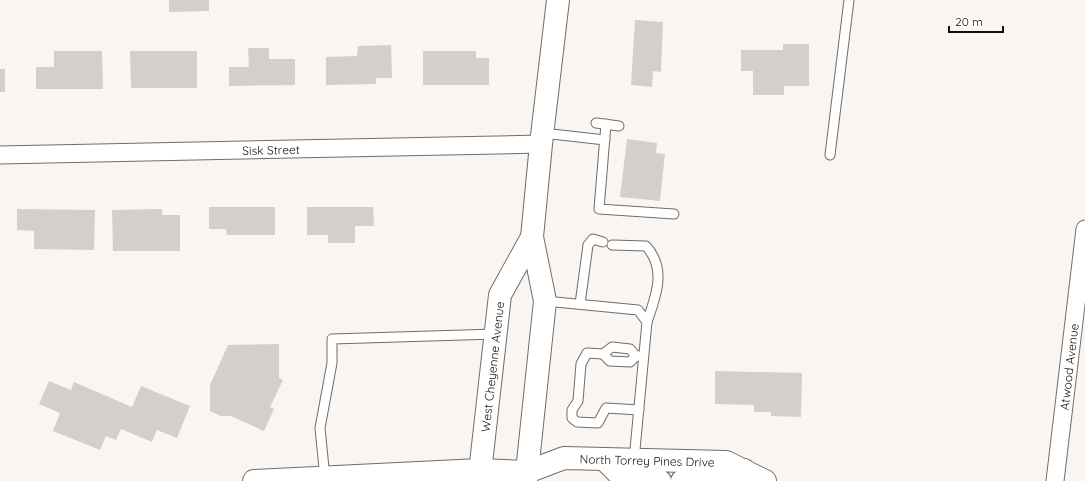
<svg xmlns="http://www.w3.org/2000/svg" width="1085" height="481" viewBox="0 0 1085 481" font-family="Quicksand,sans-serif">
<style>
.building{fill:#d4cfcc}
.lines{fill:none;stroke-linecap:round;stroke-linejoin:round}
.service-casing{stroke:#706c69;stroke-width:11}
.minor-casing{stroke:#706c69;stroke-width:19}
.secondary-casing{stroke:#706c69;stroke-width:24}
.primary-casing{stroke:#706c69;stroke-width:24}
.service{stroke:#fff;stroke-width:9}
.minor{stroke:#fff;stroke-width:17}
.secondary{stroke:#fff;stroke-width:22}
.primary{stroke:#fff;stroke-width:22}
.labels{text-anchor:middle;dominant-baseline:central;stroke-width:3.5;stroke-linejoin:round;paint-order:stroke}
.street-label{font-size:12px;fill:#110f0e;stroke:#fff}
</style>
<rect width="100%" height="100%" fill="#faf5f1"/>
<!-- building -->
<g class="building">
<path d="M169,0H209V11L169,12Z"/>
<path d="M635,20L663,22L661,72L653,71L652,87L631,85Z"/>
<path d="M783,44H809V86H784V95H753V71H741V50H783Z"/>
<path d="M391,45L392,78H376V84L326,85V57L357,56L358,46Z"/>
<path d="M248,48H269V59H295V85L229,86V67H249Z"/>
<path d="M54,51H102L103,89H36V67H54Z"/>
<path d="M130,51H197V88H131Z"/>
<path d="M423,51H476V58H489V85H423Z"/>
<rect x="0" y="69" width="5" height="23"/>
<path d="M627,139L657,143L656,153L665,154L660,201L620,197Z"/>
<path d="M209,207H275V235H227L226,229H209Z"/>
<path d="M307,207H373L374,226H355V243H328V235H307Z"/>
<path d="M17,209L95,210L94,250L34,249V231L17,230Z"/>
<path d="M162,209V215H180V251H113L112,210Z"/>
<path d="M279,344V378L283,380L270,407L274,409L264,431L231,416H221L210,411V385L228,345Z"/>
<path d="M715,371L802,373L801,417L771,416V412H754V405L715,404Z"/>
<path d="M49,381L71,390L74,382L132,407L141,386L190,406L177,438L157,430L152,442L121,429L116,440L106,436L100,450L53,431L60,413L39,404Z"/>
</g>
<g class="lines">
<defs>
<g id="service">
<path d="M596,123L619,126"/>
<path d="M606,124L599,209L674,214"/>
<path d="M543,133L605,140"/>
<path d="M830,155L849,0"/>
<path d="M612,245L646,246C667,269 656,296 647,322"/>
<path d="M545,301L638,310L647,322L634,460"/>
<path d="M580,304L588,245L593,239L603,242"/>
<path d="M603,354L612,347L630,349L636,356"/>
<path d="M639,410L606,408L598,423L577,422L572,418V410L578,401L581,364L587,353L603,354L610,361L630,362L636,356H643"/>
<path d="M325,478L320,428L332,363V339L496,334"/>
</g>
<g id="minor">
<path id="s1" d="M0,155L541,144"/>
<path id="s2" d="M1055,481L1085,229"/>
</g>
<g id="secondary">
<path d="M604,459L621,476L651,477L660,481"/>
<path id="s3" d="M254,481L480,470L527,472L564,458L726,462L765,481"/>
<path d="M682,481L687,479L737,476L744,470"/>
</g>
<g id="primary">
<path id="s4" d="M479,481L500,295L532,237"/>
<path d="M526,481L545,301L532,237L541,144L558,0"/>
</g>
</defs>
<!-- service casing -->
<use href="#service" class="service-casing"/>
<!-- minor casing -->
<use href="#minor" class="minor-casing"/>
<!-- secondary casing -->
<use href="#secondary" class="secondary-casing"/>
<!-- primary casing -->
<use href="#primary" class="primary-casing"/>
<!-- service -->
<use href="#service" class="service"/>
<!-- minor -->
<use href="#minor" class="minor"/>
<!-- secondary -->
<use href="#secondary" class="secondary"/>
<!-- primary -->
<use href="#primary" class="primary"/>
</g>
<g class="labels">
<!-- street labels -->
<g class="street-label">
<text stroke="none"><textPath href="#s1" startOffset="271">Sisk Street</textPath></text>
<text stroke="none"><textPath href="#s4" startOffset="115">West Cheyenne Avenue</textPath></text>
<text stroke="none"><textPath href="#s2" startOffset="115">Atwood Avenue</textPath></text>
<text stroke="none"><textPath href="#s3" startOffset="396">North Torrey Pines Drive</textPath></text>
</g>
</g>
<!-- scale -->
<path d="M949 26v6h54v-6" fill="none" stroke="#110f0e" stroke-width="2"/>
<text x="955" y="26" font-size="12" fill="#110f0e" stroke="#ffffff" stroke-width="3" paint-order="stroke">20 m</text>
</svg>
